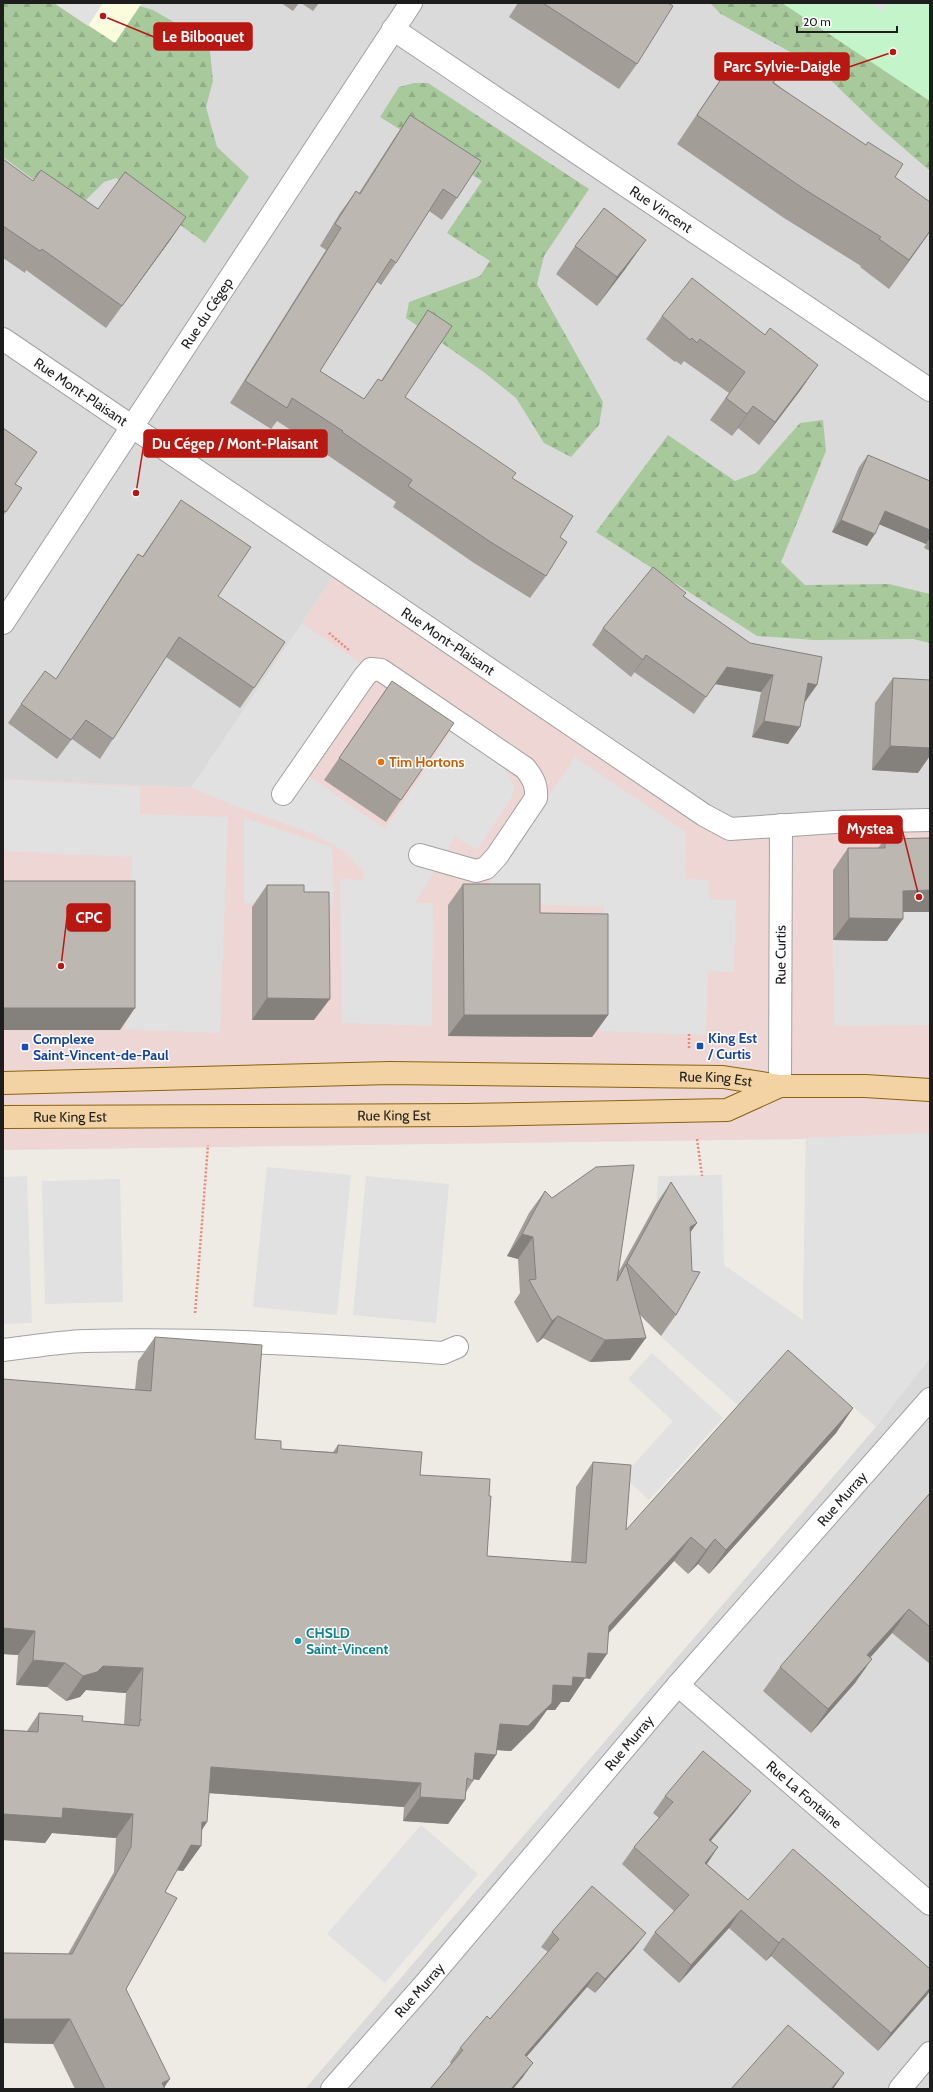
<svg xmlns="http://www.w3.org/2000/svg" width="933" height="2092" viewBox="0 0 933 2092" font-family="Cabin,sans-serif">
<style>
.residential{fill:#dbdada}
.commercial{fill:#edd6d4}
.education{fill:#fbfcde}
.forest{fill:url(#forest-firs)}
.park{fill:#c4f4ca}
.parking{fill:#e1e1e1}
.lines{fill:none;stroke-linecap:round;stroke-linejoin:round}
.minor-casing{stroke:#a1a1a1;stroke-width:24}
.major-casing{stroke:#89640d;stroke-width:24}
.path{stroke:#ed8675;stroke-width:2.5;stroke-dasharray:2 2;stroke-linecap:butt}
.minor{stroke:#fff;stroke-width:22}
.major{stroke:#f3d3a3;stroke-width:22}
.wall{fill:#a39d98}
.shaded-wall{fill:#84807c}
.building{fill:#bdb7b1;stroke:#84807c}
.food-dot{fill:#e8710a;stroke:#fff;stroke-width:1.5}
.transit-dot{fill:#1a4fb4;stroke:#fff;stroke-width:1.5}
.culture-dot{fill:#0f9aa8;stroke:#fff;stroke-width:1.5}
.labels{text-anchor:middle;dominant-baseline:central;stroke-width:3;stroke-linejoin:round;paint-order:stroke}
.street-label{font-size:14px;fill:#1d1d1d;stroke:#fff}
.food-label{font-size:14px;font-weight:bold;fill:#c56008;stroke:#fff;text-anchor:start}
.transit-label{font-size:14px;font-weight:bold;fill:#164399;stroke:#fff;text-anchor:start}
.culture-label{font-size:14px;font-weight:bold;fill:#0d838f;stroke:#fff;text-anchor:start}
.leader{fill:none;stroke:#b81812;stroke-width:1.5}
.callout-dot{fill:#b81812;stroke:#fff;stroke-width:1.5}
.callout{fill:#b81812;stroke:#b81812;stroke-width:1.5}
.callout-label{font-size:15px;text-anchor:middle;font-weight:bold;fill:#fff}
</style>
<defs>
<pattern id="forest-firs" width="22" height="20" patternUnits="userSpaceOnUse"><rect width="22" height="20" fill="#a8c99c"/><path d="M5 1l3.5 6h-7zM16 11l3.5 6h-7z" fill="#90ac86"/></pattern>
</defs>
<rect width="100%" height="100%" fill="#edebe4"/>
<!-- residential -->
<g class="residential">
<path d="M3,3H54L115,43L142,3H782L930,101V820L730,829L340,567L191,788L3,779Z"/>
<path d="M930,1358V2089H305L876,1427Z"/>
</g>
<!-- commercial -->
<path class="commercial" d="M340,567L730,829L930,820V1358L876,1427L803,1321L806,1139L3,1150V779L191,788Z"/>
<!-- education -->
<path class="education" d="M54,3H142L115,43Z"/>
<!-- forest -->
<g class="forest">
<path d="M3,3H54L115,43L140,6L153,10L191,32L210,51L213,81L206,107L217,147L249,177L205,243L116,178L104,182L86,200L69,206L3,157Z"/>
<path d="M710,3H846L930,50V171L878,126L816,66L721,14Z"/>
<path d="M414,83H428L589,189L544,256L537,284L603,402L599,425L571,457L544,443L516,398L485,373L406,318L409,302L480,276L490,261L447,233L482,181L380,117L399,87Z"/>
<path d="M823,420L826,451L781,562L805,585L889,584L930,594V643L913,639L815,640L757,636L596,532L668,435L735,481L756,473L800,423Z"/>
</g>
<!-- park -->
<path class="park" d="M782,3H930V101Z"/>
<!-- parking -->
<g class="parking">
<path d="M54,3H103L88,26Z"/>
<path d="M871,3H888L883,12Z"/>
<path d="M302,623L362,664L293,765L385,829L452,730L501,764L509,775L514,786L512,797L477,850L455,837L415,903H433L432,1026L342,1023L340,879L363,880V871L354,861L344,851L314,834L235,806L191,788Z"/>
<path d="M575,757L686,832L685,879L709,880V899L736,900L734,972L708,971L706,1035L600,1031L604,907L477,902Z"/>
<path d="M3,780L140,787V814L228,817L220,1033L125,1029L132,857L3,851Z"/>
<path d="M244,818L332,847L334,905L244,903Z"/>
<path d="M887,912H930V1025L834,1026L833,940L887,941Z"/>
<path d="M930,1133V1358L876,1427L851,1405L835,1422L739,1406L660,1336L681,1298L656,1216L658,1176L722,1175L724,1265L803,1320L806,1138Z"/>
<path d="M267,1167L351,1175L337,1315L253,1307Z"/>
<path d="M27,1176L32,1323L3,1324V1177Z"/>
<path d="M366,1176L449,1184L436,1323L353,1315Z"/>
<path d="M120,1179L123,1302L45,1304L42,1181Z"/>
<path d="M652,1353L723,1418L649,1500L623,1476L673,1421L628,1379Z"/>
<path d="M421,1825L478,1874L385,1983L327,1934Z"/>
</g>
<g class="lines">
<defs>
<g id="minor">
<path id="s1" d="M393,29L930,390"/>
<path id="s2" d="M3,339L704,815L730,829L835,822L930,820"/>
<path id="s3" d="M3,623L411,3"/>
<path d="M283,794L364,677L371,669L381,670L525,768C533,778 537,785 536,798L497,856L486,868L476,871L420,855"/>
<path id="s4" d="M780,1086L781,825"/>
<path d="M3,1350C30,1347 58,1342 85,1341C204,1338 324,1345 443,1353L457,1347"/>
<path id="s5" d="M678,1685L930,1904"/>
<path id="s6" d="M332,2089L424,1985L678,1685L930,1399"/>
<path d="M900,2089L930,2053"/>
</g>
<g id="major">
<path id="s7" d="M3,1083L390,1073L723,1077L780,1086H865L930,1090"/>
<path id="s8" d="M3,1117L466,1115L727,1110L780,1086"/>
</g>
</defs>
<!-- minor casing -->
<use href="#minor" class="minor-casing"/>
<!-- major casing -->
<use href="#major" class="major-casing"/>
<!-- path -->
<g class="path">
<path d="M329,633L350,651"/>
<path d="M689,1034V1048"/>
<path d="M697,1139L702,1176"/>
<path d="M195,1313L208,1145"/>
</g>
<!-- minor -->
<use href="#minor" class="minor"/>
<!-- major -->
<use href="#major" class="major"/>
</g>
<!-- wall -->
<g class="wall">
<path d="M281,3H299L293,11Z"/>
<path d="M301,3H319L313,11Z"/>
<path d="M518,3H668L637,64L619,89L509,17Z"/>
<path d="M738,54L895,177L930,232L889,289L860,267L861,266L784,218L677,144L718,83Z"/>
<path d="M410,115L457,198L442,220L429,211L396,263L381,285L377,282L320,371L364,399L381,381L413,332L428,310L405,397L512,478L560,537L546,576L530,598L474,563L393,507L396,502L326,454L327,453L277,421L271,429L230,403L326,250L320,246L340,213L356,191L359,193L395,137Z"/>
<path d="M3,159L33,181L98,209L171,239L106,328L26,270L25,273L3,258Z"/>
<path d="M575,246L626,268L597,306L556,274Z"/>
<path d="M662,316L802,388L759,445L738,428L732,436L710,420L729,393L684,361L681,365L676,361L675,362L646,339Z"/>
<path d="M3,428L15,484L22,488L3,516Z"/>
<path d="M868,455L930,481V551L924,548L926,544L879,524L867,546L832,532L859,467Z"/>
<path d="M181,500L218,596L254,688L240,708L166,657L113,739L100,759L72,739L57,759L8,723L21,704L56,679L124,574L138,554L142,557Z"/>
<path d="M684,596L805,702V701L788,744L752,737L761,692L715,684L694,714L634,672L631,677L592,645L603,628Z"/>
<path d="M893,678L918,773L872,770L875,703Z"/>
<path d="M392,681L401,800L386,822L324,780Z"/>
<path d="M885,839L930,912H903L887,941L833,940V870L848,848H878Z"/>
<path d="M463,884L540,913L608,1015L592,1037L448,1036V905Z"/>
<path d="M267,885L304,892L314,1020H252V907Z"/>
<path d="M671,1182L697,1223L690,1233L676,1315L661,1336L639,1314L630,1360L590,1362L543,1338L537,1343L514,1302L520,1293L518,1259L507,1256L529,1213L545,1191L618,1273L656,1204Z"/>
<path d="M155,1337L255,1439L281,1449L333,1452L338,1445L420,1475L489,1496L487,1556L571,1562L576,1487L593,1462L626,1530L853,1408L836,1433L709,1574L698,1564L688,1574L674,1561L609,1633L590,1679L585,1678L569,1702H561L555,1710H547L534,1728L511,1751L497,1750L496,1755L479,1780L473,1779V1781L466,1792L465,1800L448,1824L403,1821L404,1807L209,1793L207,1822L202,1830L201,1846L183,1871L177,1870L165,1892L126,1989L165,2089H75L53,2044L3,2043V1953L68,1954L114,1872L116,1838L52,1833L45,1843L3,1840V1730L27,1731L39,1713L82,1721L124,1724L126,1693L86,1690L80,1697L66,1701L47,1687L16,1685L18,1655L3,1654V1379L135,1390L138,1361Z"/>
<path d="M930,1493V1664L892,1633L870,1658L855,1683L811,1733L763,1691L780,1667Z"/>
<path d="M665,1796L738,1808L711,1841L718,1847L707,1864L748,1900L927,1995L878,2051L771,1956L766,1961L729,1928L679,1983L643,1950L655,1932L674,1911L622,1864L634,1847L659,1818L653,1813Z"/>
<path d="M552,1932L635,1947L595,1993L587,1987L526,2057L523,2077L513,2089H430L451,2064L450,2062L460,2048L490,2019L548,1952L541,1947Z"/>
</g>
<!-- shaded-wall -->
<g class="shaded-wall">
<path d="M186,217L171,239L106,328L122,306Z"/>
<path d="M930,232L889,289L909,260Z"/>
<path d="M646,240L626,268L597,306L617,277Z"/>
<path d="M818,365L802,388L759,445L775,422Z"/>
<path d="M753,406L738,428L732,436L747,414Z"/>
<path d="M885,511L930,530V537L926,544L876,523Z"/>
<path d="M841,520L875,534L867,546L832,532Z"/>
<path d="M646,655L634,672L631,677L643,660Z"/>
<path d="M727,667L773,675L761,692L715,684Z"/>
<path d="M808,683L817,685L805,702L796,700Z"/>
<path d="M764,721L800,727L788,744L752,737Z"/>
<path d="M930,738V756L918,773L872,770L890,746Z"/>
<path d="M930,890V912H887L903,891Z"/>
<path d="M849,918L903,919L887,941L833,940Z"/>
<path d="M267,998L330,999L314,1020H252Z"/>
<path d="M3,1008H135L120,1030H3Z"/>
<path d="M464,1015H608L592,1037L448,1036Z"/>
<path d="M697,1223L681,1245L690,1227Z"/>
<path d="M522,1234L533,1237L518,1259L507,1256Z"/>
<path d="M558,1316L543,1338L537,1343L552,1321Z"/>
<path d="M646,1338L630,1360L590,1362L605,1340Z"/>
<path d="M853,1408L836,1433L709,1574L726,1550Z"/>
<path d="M691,1537L674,1561L592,1651L609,1626Z"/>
<path d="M715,1539L698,1564L688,1574L706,1550Z"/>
<path d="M909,1609L892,1633L851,1679L867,1655Z"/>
<path d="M3,1628L35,1631L18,1655L3,1654Z"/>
<path d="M588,1653L607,1654L590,1679L585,1678L569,1702H561L555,1710H547L534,1728L511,1751L483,1749L500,1724L553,1685Z"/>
<path d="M872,1659L855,1683L811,1733L828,1709Z"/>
<path d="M33,1660L65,1663L47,1687L16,1685Z"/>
<path d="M103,1666L143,1668L126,1693L86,1690L80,1697L66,1701L83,1676Z"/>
<path d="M475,1753L496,1755L479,1780L458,1777Z"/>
<path d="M211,1767L421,1783L404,1807L194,1792Z"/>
<path d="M751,1791L738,1808L697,1857L709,1840Z"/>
<path d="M420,1797L465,1800L448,1824L403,1821Z"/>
<path d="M63,1808L133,1814L116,1838L52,1833L45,1843L3,1840V1814Z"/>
<path d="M202,1822H207L190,1847Z"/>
<path d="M191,1845L201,1846L183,1871L174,1870Z"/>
<path d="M718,1847L706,1865L705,1863Z"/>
<path d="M741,1910L729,1928L679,1983L691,1965Z"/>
<path d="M646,1933L635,1947L595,1993L605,1979Z"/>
<path d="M783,1938L771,1956L766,1961L779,1943Z"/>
<path d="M597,1972L587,1987L515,2070L525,2055Z"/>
<path d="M930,1988V1991L927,1995L878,2051L891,2033Z"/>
<path d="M3,2019H70L53,2044L3,2043Z"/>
<path d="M533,2063L523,2077L513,2089H511Z"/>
<path d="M844,2073L833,2089H831Z"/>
<path d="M170,2079L163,2089L162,2083Z"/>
</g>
<!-- building -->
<g class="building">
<path d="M543,3H668L673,6L637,64Z"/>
<path d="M738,54L776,79L773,83L866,145L868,142L903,164L895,177L930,202V231L909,260L879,239L881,237L804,189L697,115Z"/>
<path d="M410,115L481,161L457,198L443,189L396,263L391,259L320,371L364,399L378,379L382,381L428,310L452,326L405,397L516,473L512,478L573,516L560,537L567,542L546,576L489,541L408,486L412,480L342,432L343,431L292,398L287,408L245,381L341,228L335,224L356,191L360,194Z"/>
<path d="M3,159L33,181L41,170L98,209L125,172L186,217L122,306L42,249L40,251L3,226Z"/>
<path d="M604,208L646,240L617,277L575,246Z"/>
<path d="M692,278L765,335L770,328L818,365L775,422L753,406L747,414L726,398L745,372L700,339L697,343L692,338L690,340L662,316Z"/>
<path d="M3,428L37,452L15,484L22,488L6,512L3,510Z"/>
<path d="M868,455L930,481V530L885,511L875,534L841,520Z"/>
<path d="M181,500L251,547L218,596L285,642L254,688L179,637L113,739L86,720L71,740L21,704L45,671L56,679L138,554L143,557Z"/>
<path d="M653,567L686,593L683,596L750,643L822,657L817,685L808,683L800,727L764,721L773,675L727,667L706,697L646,655L643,660L603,628Z"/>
<path d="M893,678L930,680V748L890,746Z"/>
<path d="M392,681L454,723L401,800L339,758Z"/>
<path d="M930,838V890L903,891V919L849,918L848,848H885V839Z"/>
<rect x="3" y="881" width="132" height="127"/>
<path d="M463,884H540V913L608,914V1015H464Z"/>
<path d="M267,885H304V892H329L330,999L267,998Z"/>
<path d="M634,1165L617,1281L626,1264L646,1338L605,1340L558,1316L552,1321L529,1280L536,1279L533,1237L522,1234L545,1191L552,1198L596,1167Z"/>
<path d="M671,1182L697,1223L690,1227L692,1271L700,1272L676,1315L627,1263Z"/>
<path d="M155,1337L262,1345L255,1439L281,1441V1449L337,1453L338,1445L422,1452L420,1475L490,1479L489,1496H491L487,1556L586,1563L593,1462L631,1465L626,1530L788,1350L853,1408L726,1550L715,1539L706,1550L691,1537L609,1626L607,1654L588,1653L586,1678L573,1677L572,1686L553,1685L552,1703L528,1726L500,1724L496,1755L475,1753L473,1781L467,1778L465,1800L420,1797L421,1783L211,1767L207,1822H202L201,1846L191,1845L165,1892L177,1898L126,1989L170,2079L162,2083L165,2089H105L70,2019H3V1953L72,1954L131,1847L133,1814L63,1808L62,1818L3,1814V1730L38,1732L39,1713L83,1716L82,1721L139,1726L140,1720H142L140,1719L143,1668L103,1666L97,1672L83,1676L65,1663L33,1660L35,1631L3,1628V1379L151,1391Z"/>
<path d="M930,1493V1627L909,1609L867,1655L872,1659L828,1709L780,1667L915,1510Z"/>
<path d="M703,1751L751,1791L709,1840L718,1847L705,1863L748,1900L793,1849L930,1969V1988L891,2033L783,1938L779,1943L741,1910L691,1965L655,1932L689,1895L634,1847L673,1802L665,1796Z"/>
<path d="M592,1886L646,1933L605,1979L597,1972L525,2055L533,2063L511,2089H430L463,2050L460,2048L487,2016L490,2019L559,1939L552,1932Z"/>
<path d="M788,2025L844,2073L831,2089H731Z"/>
</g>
<!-- markers -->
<circle class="food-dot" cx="381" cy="762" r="4"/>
<g class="transit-dot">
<rect x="696" y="1042" width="8" height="8" rx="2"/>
<rect x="21" y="1043" width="8" height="8" rx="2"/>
</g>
<circle class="culture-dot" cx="298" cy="1641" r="4"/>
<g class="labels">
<!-- street labels -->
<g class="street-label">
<text stroke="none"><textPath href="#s1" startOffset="323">Rue Vincent</textPath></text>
<text stroke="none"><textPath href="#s3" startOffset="371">Rue du Cégep</textPath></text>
<text stroke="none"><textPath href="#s2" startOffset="94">Rue Mont-Plaisant</textPath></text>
<text stroke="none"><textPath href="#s2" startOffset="538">Rue Mont-Plaisant</textPath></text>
<text stroke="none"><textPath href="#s4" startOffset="131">Rue Curtis</textPath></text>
<text stroke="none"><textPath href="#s7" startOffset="713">Rue King Est</textPath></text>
<text stroke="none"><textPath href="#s8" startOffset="391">Rue King Est</textPath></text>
<text stroke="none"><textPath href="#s8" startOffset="67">Rue King Est</textPath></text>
<text stroke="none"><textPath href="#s6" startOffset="780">Rue Murray</textPath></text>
<text stroke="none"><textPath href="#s6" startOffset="456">Rue Murray</textPath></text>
<text stroke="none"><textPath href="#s5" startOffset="167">Rue La Fontaine</textPath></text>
<text stroke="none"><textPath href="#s6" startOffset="132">Rue Murray</textPath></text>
</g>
<!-- food labels -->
<g class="food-label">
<text x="389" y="762">Tim Hortons</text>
</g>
<!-- transit labels -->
<g class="transit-label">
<text x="708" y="1038">King Est<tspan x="708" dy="16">/ Curtis</tspan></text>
<text x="33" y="1039">Complexe<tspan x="33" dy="16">Saint-Vincent-de-Paul</tspan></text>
</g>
<!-- culture labels -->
<g class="culture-label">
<text x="306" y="1633">CHSLD<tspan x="306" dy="16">Saint-Vincent</tspan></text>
</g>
</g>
<!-- callouts -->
<path class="leader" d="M103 16L154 37M893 52L849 67M136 493L144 443M919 897L902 829M61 966L67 917"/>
<g class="callout-dot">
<circle cx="103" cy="16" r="4"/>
<circle cx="893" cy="52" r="4"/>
<circle cx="136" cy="493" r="4"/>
<circle cx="919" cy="897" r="4"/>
<circle cx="61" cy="966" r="4"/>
</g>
<g class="callout">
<rect x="154" y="23" width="98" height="27" rx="4"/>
<rect x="715" y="53" width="134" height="27" rx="4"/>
<rect x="144" y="430" width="183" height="27" rx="4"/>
<rect x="839" y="816" width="63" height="27" rx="4"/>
<rect x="67" y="904" width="43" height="27" rx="4"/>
</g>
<g class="callout-label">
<text x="203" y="42">Le Bilboquet</text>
<text x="782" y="72">Parc Sylvie-Daigle</text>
<text x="235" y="449">Du Cégep / Mont-Plaisant</text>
<text x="870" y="834">Mystea</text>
<text x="89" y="923">CPC</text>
</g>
<!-- border -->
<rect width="933" height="2092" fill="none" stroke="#1d1d1d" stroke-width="8"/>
<!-- scale -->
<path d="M797 26v6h100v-6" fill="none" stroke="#1d1d1d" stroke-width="2"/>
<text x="803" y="26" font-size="12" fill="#1d1d1d" stroke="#ffffff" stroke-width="3" paint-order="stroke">20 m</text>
</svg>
